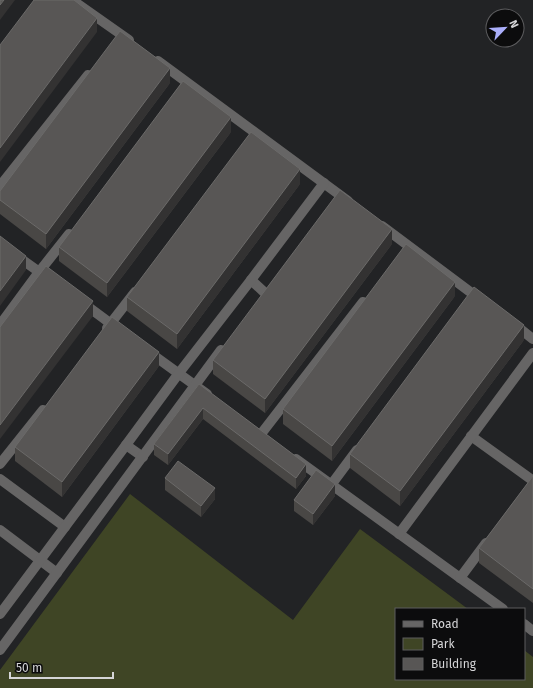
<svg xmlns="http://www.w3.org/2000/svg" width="533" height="688" viewBox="0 0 533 688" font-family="'Fira Sans',sans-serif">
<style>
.green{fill:#3f4525}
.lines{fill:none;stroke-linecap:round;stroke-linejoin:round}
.minor{stroke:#666565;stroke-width:10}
.wall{fill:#494745}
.shaded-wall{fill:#333232}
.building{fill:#585655;stroke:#6b6a69}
</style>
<rect width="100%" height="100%" fill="#222325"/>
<!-- green -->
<path class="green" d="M130,494L293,620L360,529L468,609H396V679H524V650L533,657V688H0V670Z"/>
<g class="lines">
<!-- minor -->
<g class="minor">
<path d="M72,0L129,40"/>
<path d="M158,61L348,201"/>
<path d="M0,186L88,75"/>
<path d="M382,226L481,300"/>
<path d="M0,244L52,281"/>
<path d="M251,280L264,292"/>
<path d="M83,303L118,329"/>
<path d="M514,324L533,339"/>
<path d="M0,325L39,272L69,234"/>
<path d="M107,328L135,292"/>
<path d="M149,352L207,394"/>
<path d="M261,434L363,302"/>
<path d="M471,436L532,480"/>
<path d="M126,445L143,457"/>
<path d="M296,459L503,609"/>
<path d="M0,464L43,410"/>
<path d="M0,479L65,527"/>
<path d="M331,485L357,450"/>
<path d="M0,530L57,573"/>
<path d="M399,534L533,353"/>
<path d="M460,578L486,543"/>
<path d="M0,614L126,445L179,373L251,280L324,183"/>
<path d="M524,624L533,631"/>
<path d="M0,650L221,350"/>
</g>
</g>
<!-- wall -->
<g class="wall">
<path d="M170,83L46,249L0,214V191Z"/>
<path d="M231,132L107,297L59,261V247Z"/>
<path d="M300,184L177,349L127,311V297Z"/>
<path d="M392,244L265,413L213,374V360Z"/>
<path d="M455,296L332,461L283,424V409Z"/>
<path d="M524,340L400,506L350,468V454Z"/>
<path d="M159,366L62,497L15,461V447Z"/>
<path d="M199,384L306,476L296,489L203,419L168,465L154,455V444Z"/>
<path d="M533,476V603L479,563V548Z"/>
<path d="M165,478L215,499L201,517L165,490Z"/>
<path d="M335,496L313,525L294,511V500Z"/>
</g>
<!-- shaded-wall -->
<g class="shaded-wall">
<path d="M4,0H15L0,20V5Z"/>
<path d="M97,18V32L0,162V148Z"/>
<path d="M170,68V83L46,249V234Z"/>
<path d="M231,117V132L107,297V283Z"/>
<path d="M300,169V184L177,349V334Z"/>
<path d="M392,229V244L265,413V399Z"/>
<path d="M26,256V270L0,306V291Z"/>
<path d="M455,282V296L332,461V446Z"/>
<path d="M93,301V316L0,439V425Z"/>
<path d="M524,325V340L400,506V491Z"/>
<path d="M159,352V366L62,497V482Z"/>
<path d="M203,408V419L168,465V454Z"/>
<path d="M306,464V476L296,489V478Z"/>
<path d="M335,484V496L313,525V514Z"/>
<path d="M215,488V499L201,517V506Z"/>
</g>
<!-- building -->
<g class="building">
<path d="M0,0H4L0,5Z"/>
<path d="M34,0H74L97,18L0,148V45Z"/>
<path d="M120,31L170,68L46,234L0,200V191Z"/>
<path d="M183,81L231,117L107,283L59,247Z"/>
<path d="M251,132L300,169L177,334L127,297Z"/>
<path d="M340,190L392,229L265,399L213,360Z"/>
<path d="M0,236L26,256L0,291Z"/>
<path d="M406,244L455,282L332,446L283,409Z"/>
<path d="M46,266L93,301L0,425V327Z"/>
<path d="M474,287L524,325L400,491L350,454Z"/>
<path d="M112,317L159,352L62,482L15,447Z"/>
<path d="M199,384L306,464L296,478L203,408L168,454L154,444Z"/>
<path d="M178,461L215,488L201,506L165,478Z"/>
<path d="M316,470L335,484L313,514L294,500Z"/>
<path d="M533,476V589L479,548Z"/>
</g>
<!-- legend -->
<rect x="395" y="608" width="130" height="72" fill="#0c0c0d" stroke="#5c5c5e"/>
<rect x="403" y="621" width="20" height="6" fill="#666565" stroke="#5c5c5e"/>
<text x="431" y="628" font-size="12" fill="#d5d5d7">Road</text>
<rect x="403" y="638" width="20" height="12" fill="#3f4525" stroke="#5c5c5e"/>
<text x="431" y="648" font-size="12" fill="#d5d5d7">Park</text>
<rect x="403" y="658" width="20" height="12" fill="#585655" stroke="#5c5c5e"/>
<text x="431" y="668" font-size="12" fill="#d5d5d7">Building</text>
<!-- north arrow -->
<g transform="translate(505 28) rotate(65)"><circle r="19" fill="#0c0c0d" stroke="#5c5c5e"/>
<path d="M0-3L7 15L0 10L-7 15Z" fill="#abaffb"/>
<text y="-6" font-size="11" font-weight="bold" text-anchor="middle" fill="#d5d5d7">N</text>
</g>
<!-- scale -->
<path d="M10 672v6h103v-6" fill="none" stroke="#d5d5d7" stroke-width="2"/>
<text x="16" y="672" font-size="12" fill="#d5d5d7" stroke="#0c0c0d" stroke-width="3" paint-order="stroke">50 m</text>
</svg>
